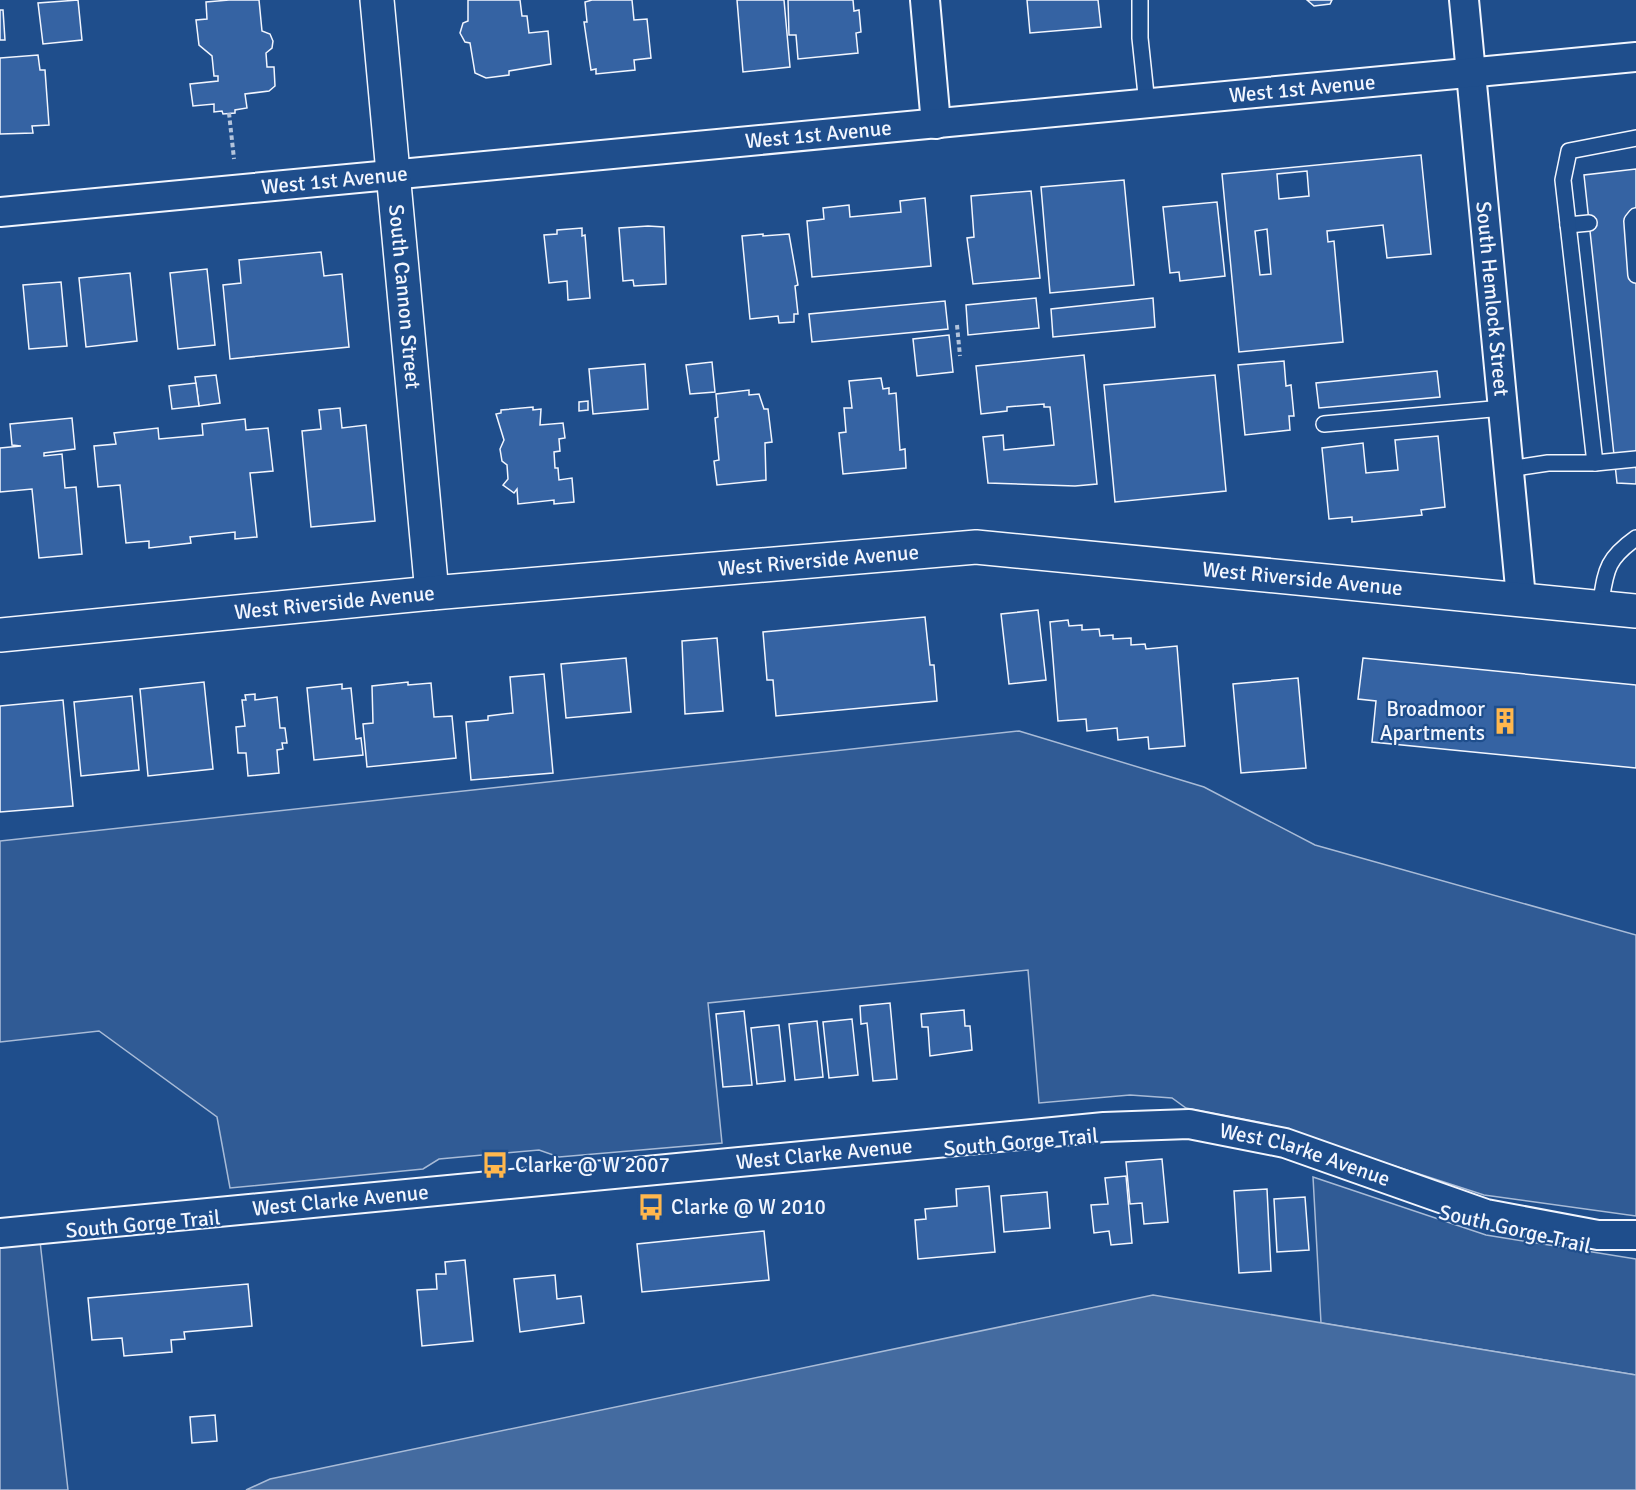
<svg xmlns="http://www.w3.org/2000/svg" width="1636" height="1490" viewBox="0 0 1636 1490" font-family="Signika,sans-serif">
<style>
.green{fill:#305b95;stroke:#a8bbd7;stroke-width:1.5}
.water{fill:#446ba0;stroke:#a8bbd7;stroke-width:1.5}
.building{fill:#3563a3;stroke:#f2f6ff;stroke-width:1.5;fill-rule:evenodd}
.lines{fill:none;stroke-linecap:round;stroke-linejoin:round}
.service-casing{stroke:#f2f6ff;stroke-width:18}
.minor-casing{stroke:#f2f6ff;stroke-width:32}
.tertiary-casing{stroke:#f2f6ff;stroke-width:36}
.secondary-casing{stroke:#f2f6ff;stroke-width:36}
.path{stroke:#b3c4dc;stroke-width:4;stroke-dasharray:4.5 3;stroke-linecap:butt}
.service{stroke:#1f4e8c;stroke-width:15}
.minor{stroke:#1f4e8c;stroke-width:28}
.tertiary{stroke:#1f4e8c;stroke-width:33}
.secondary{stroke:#1f4e8c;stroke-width:33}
.labels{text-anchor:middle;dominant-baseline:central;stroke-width:4.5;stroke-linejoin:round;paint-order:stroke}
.street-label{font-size:21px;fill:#f2f6ff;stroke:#1f4e8c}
.poi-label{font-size:21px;fill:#f2f6ff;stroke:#1f4e8c;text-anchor:start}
</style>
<rect width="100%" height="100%" fill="#1f4e8c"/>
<!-- green -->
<g class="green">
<path d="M1019,731L1204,787L1315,845L1636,935V1216L1484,1195L1262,1123L1186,1108L1172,1098L1130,1095L1039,1103L1028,970L708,1003L722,1143L559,1157L539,1150L439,1159L423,1169L230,1188L217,1117L99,1031L0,1042V841Z"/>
<path d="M1313,1177L1486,1235L1636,1259V1375L1321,1323Z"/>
<path d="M40,1241L68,1490H0V1245Z"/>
</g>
<!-- water -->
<path class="water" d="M1153,1295L1636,1375V1490H246L270,1479Z"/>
<!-- building -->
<g class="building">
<path d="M78,0L82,40L43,44L38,3Z"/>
<path d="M229,0H259L262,31L270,34L273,41L272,48L266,53L267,67H274L275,86L269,91L245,94L247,108L235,110V113L223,114L222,111L214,112V104L193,106L190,84L218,81V76H214L212,56L199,45L196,20L207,19L206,2Z"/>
<path d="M468,0H520L522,16H527L529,33L548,31L551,64L509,71V75L486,78L475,73L470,43L465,42L460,33L463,23L468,21Z"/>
<path d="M592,0H632L634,20L647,19L651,58L634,60L635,70L596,74V69L591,70L584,22H587L585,2Z"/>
<path d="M737,0H784L790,67L743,72Z"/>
<path d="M788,0H853L854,11L859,10L861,32L856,33L858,53L798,59L796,35H789Z"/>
<path d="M1027,0H1098L1101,27L1030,33Z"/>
<path d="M1307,0H1332L1330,4L1314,6Z"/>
<path d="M0,10H3L5,40H0Z"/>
<path d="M38,55L40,70H45L49,125L32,126L33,133L0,134V58Z"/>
<path d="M1421,155L1431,254L1387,258L1383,225L1327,231L1328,242L1334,241L1343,342L1239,352L1222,174ZM1307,171L1309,196L1279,199L1277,174ZM1267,229L1271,274L1260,275L1255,231Z"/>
<path d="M1636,169V484L1617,483L1584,175Z"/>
<path d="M1124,180L1134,285L1050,293L1041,187Z"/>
<path d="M1031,191L1040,278L973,284L967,238L974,237L971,196Z"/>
<path d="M925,198L931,266L812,277L807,221L824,219L823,208L849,205L850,217L901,212L900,201Z"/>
<path d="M1217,202L1225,276L1180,281L1179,272L1170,273L1163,207Z"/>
<path d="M648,226L664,227L666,284L634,286L633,280L623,281L619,228Z"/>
<path d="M582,228V236L585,235L590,298L568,300L567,281L549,283L544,235L557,234V230Z"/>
<path d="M763,234V236L789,234L798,285L795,286L798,314H794V322L779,323L778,316L750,319L742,236Z"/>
<path d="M321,252L324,276L342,274L349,347L230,359L223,285L241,283L239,260Z"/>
<path d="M207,269L215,345L178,349L170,273Z"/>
<path d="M130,273L137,341L86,347L79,278Z"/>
<path d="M61,282L67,346L29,349L23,285Z"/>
<path d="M1036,298L1039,328L968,335L966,305Z"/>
<path d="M1153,298L1155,327L1053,337L1051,309Z"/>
<path d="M945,301L948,329L812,342L809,314Z"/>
<path d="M949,335L953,372L917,376L913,339Z"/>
<path d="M1084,355L1097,484L1075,486L988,483L983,437L1003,435L1004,450L1054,445L1050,407H1044V404L1007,407V411L981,414L976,366Z"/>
<path d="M1284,361L1286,386L1291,385L1294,416H1289L1290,430L1245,435L1238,365Z"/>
<path d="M712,362L715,392L690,394L686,365Z"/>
<path d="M645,364L648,409L593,414L589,369Z"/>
<path d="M1437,371L1440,397L1319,408L1316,383Z"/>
<path d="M216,375L220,403L199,406L195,377Z"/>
<path d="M1215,375L1226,491L1115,502L1104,385Z"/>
<path d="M881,378L883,389L889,388V394L896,393L900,450L905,449L906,468L843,474L839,433L846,432L844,408H852L849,381Z"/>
<path d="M196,383L199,406L172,409L169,386Z"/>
<path d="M749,390V395L759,394L764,409H768L772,442L765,443L766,480L717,485L714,461L719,460L715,418L718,417L716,394Z"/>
<path d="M588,401V410L579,411V402Z"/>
<path d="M533,407V410L541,409L540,425L563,423L565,438L559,439L560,451L554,452L555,468H558L559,480L572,478L574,502L554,504V500L518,504L517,489L514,493L503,485L508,479L507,465L502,461L500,449L504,440L496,414L501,413V410Z"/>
<path d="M340,408L342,428L366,425L375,521L311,527L302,431L321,429L319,410Z"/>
<path d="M72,418L75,449L44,453V456L62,454L65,488L76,487L82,554L39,558L32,489L0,492V448L21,446L12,445L10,424Z"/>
<path d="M245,419L246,430L268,428L273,471L250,473L257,537L235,539V532L190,537L191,543L149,548V541L126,543L120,485L98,487L94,446L116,444L114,433L158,428L159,439L203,435L202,424Z"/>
<path d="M1438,436L1445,507L1421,510L1422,515L1352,522V517L1329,519L1322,448L1363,443L1366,473L1398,470L1395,440Z"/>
<path d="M1038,610L1046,680L1009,684L1001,614Z"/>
<path d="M925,617L930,665H934L937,701L776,716L773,680H767L763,632Z"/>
<path d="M1068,620L1069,626L1082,625V630L1099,629L1100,636L1113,635V639L1131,638V645L1145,644L1146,649L1177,646L1185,746L1149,749L1148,737L1118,740L1117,728L1087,731L1086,719L1058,721L1050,622Z"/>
<path d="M717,638L723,711L685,714L682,641Z"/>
<path d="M626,658L631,712L566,718L561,664Z"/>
<path d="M1363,658L1636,685V768L1372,742L1376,701L1358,699Z"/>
<path d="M544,674L553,773L471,780L466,722L488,720V716L513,713L510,677Z"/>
<path d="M1298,678L1306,768L1241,773L1233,684Z"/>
<path d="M204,682L213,769L148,776L140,689Z"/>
<path d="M408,682V685L431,683L434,717L452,716L456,758L367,767L363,724L373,723L372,686Z"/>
<path d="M342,684V689L351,688L356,739L361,738L363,755L314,760L307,688Z"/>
<path d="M255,694V700L277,697L280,728H285L287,743H282L283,749L277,750L279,773L248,776L246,753H238L236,727L245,726L242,700H246L245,695Z"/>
<path d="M132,696L139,770L81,776L74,702Z"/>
<path d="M63,700L73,806L0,812V706Z"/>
<path d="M890,1003L897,1079L873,1081L867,1023L861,1024L860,1006Z"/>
<path d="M964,1010L965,1026H970L972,1050L930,1056L928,1027H922L921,1014Z"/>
<path d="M744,1011L752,1085L723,1087L716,1014Z"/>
<path d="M852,1019L858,1075L829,1078L823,1022Z"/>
<path d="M817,1021L823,1077L795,1080L789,1024Z"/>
<path d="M779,1025L785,1081L757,1084L751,1028Z"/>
<path d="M1162,1159L1168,1222L1144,1224L1142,1203L1130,1204L1126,1162Z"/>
<path d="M1126,1176L1132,1243L1111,1245L1109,1231L1094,1233L1091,1205L1108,1204L1105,1178Z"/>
<path d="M989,1186L995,1252L918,1259L915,1220L926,1219L925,1209L957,1206L956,1189Z"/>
<path d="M1267,1189L1271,1271L1239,1273L1234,1191Z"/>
<path d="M1047,1192L1050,1228L1004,1232L1001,1196Z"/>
<path d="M1305,1197L1309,1250L1277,1252L1274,1199Z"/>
<path d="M764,1231L769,1280L642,1292L637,1244Z"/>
<path d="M465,1260L473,1341L422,1346L417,1290L437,1289L436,1274H446L445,1262Z"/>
<path d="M555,1275L557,1299L581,1296L584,1323L520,1332L514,1279Z"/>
<path d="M248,1284L252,1326L184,1332L185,1339L171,1340L172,1352L124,1356L122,1338L92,1340L88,1298Z"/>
<path d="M215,1415L217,1441L192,1443L190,1417Z"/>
</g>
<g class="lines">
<defs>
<g id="service">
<path d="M1140,0V38L1147,104"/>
<path d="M1636,216L1632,221L1636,275"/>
<path d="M1568,225L1589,223"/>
<path d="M1324,424L1503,408"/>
<path d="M1595,463L1636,459"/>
<path d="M1509,469L1548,463H1595L1563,180L1569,151L1636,138"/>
<path d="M1600,607C1606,571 1605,560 1636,538"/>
</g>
<g id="minor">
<path d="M925,0L936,124"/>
<path id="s1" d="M1464,0L1521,598"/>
<path id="s2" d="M0,212L1636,57"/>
<path id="s3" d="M0,1233L1104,1127L1189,1124L1285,1143L1486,1214L1598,1235H1636"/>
</g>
<g id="tertiary">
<path id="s4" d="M377,0L432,593"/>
</g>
<g id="secondary">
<path id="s5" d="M0,635L432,593L976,547L1636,611"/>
</g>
</defs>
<!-- service casing -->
<use href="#service" class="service-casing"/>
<!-- minor casing -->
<use href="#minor" class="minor-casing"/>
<!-- tertiary casing -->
<use href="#tertiary" class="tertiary-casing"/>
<!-- secondary casing -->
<use href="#secondary" class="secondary-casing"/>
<!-- path -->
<g class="path">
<path d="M229,113L234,159"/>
<path d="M957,325L960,356"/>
</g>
<!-- service -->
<use href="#service" class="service"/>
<!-- minor -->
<use href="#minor" class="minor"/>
<!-- tertiary -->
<use href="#tertiary" class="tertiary"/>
<!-- secondary -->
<use href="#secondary" class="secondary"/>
</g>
<!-- icons -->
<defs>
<symbol id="building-bare" viewBox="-9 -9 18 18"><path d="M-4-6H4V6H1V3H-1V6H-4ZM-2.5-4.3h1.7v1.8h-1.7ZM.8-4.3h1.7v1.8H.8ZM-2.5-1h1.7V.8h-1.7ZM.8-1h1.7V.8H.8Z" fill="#ffb74d" stroke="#1f4e8c" stroke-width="2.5" paint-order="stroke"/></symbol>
<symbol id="bus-bare" viewBox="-9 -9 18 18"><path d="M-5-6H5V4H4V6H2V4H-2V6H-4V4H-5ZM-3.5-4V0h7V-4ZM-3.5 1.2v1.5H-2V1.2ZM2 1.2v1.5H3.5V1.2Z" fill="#ffb74d" stroke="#1f4e8c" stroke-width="2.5" paint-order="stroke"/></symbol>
</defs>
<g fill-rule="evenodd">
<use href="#building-bare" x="1486" y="702" width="38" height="38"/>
<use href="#bus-bare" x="476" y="1146" width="38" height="38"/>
<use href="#bus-bare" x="632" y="1188" width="38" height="38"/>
</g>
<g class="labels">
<!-- street labels -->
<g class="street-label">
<text stroke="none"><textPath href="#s2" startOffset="1308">West 1st Avenue</textPath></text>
<text stroke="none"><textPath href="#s2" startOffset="822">West 1st Avenue</textPath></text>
<text stroke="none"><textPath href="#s2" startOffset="336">West 1st Avenue</textPath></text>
<text stroke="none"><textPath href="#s4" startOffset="298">South Cannon Street</textPath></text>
<text stroke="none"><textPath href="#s1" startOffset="300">South Hemlock Street</textPath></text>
<text stroke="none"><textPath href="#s5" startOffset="822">West Riverside Avenue</textPath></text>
<text stroke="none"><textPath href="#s5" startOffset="1308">West Riverside Avenue</textPath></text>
<text stroke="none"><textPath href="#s5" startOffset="336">West Riverside Avenue</textPath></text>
<text transform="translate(1021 1142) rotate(-5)">South Gorge Trail</text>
<text stroke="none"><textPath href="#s3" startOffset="828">West Clarke Avenue</textPath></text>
<text stroke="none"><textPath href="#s3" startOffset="1314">West Clarke Avenue</textPath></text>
<text stroke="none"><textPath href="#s3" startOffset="342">West Clarke Avenue</textPath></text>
<text transform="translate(143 1224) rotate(-5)">South Gorge Trail</text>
<text transform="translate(1515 1229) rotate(13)">South Gorge Trail</text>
</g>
<!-- poi labels -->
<g class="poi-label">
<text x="1485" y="709" text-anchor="end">Broadmoor<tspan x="1485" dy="24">Apartments</tspan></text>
<text x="515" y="1165">Clarke @ W 2007</text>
<text x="671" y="1207">Clarke @ W 2010</text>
</g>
</g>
</svg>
